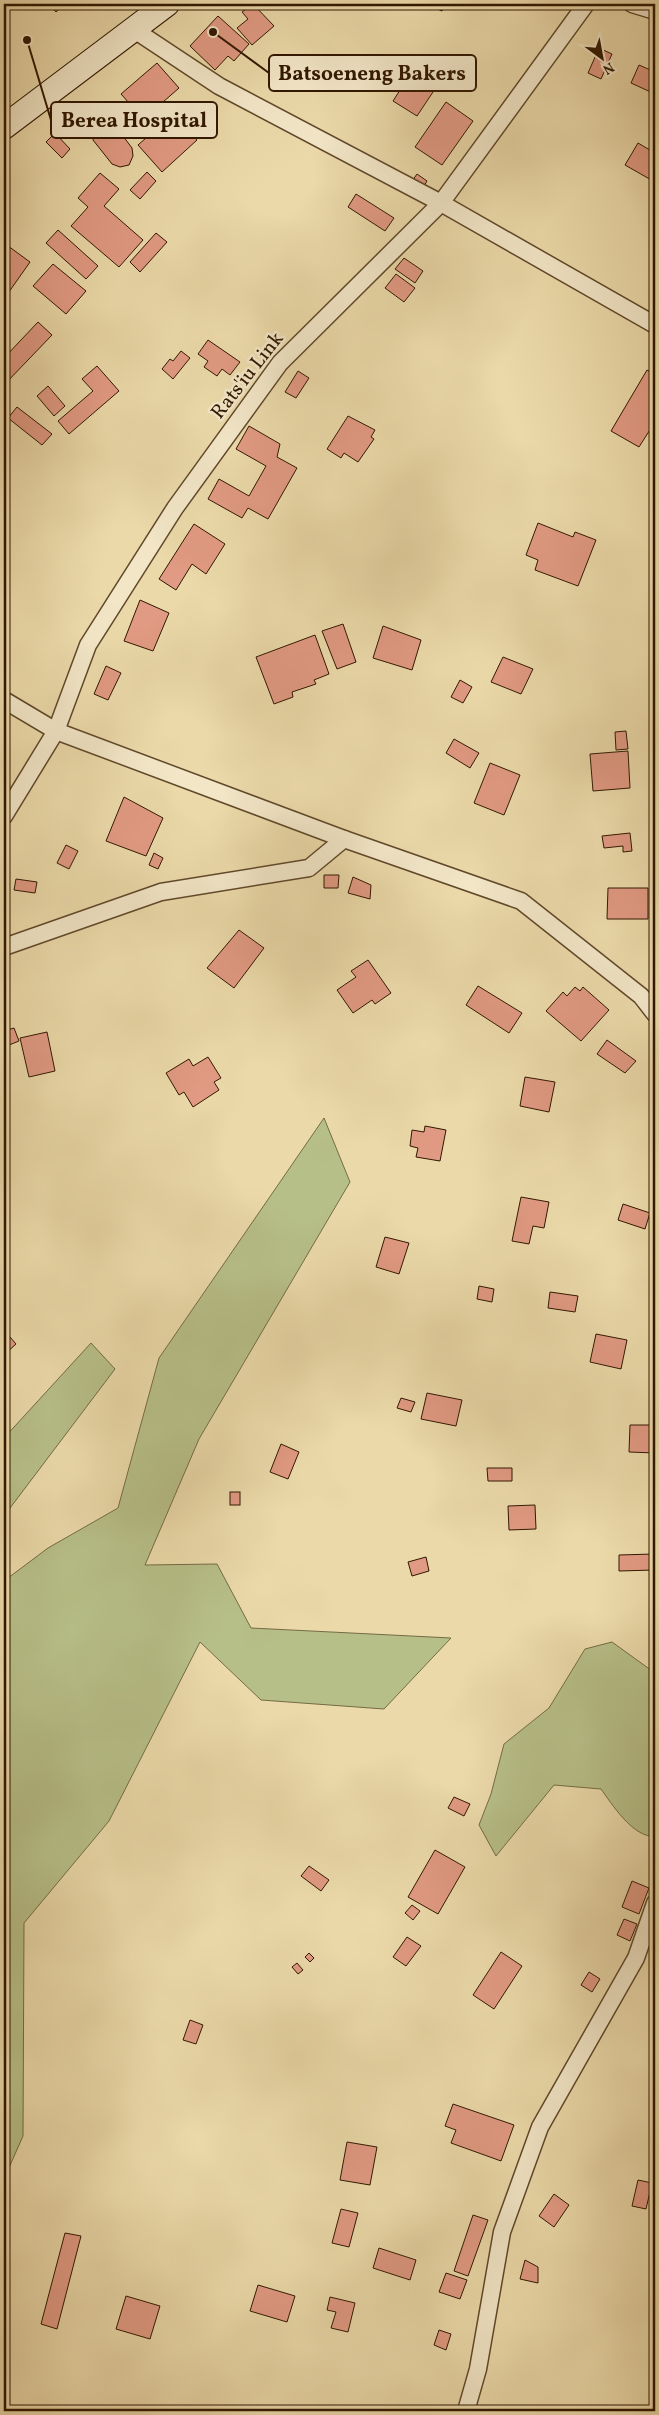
<svg xmlns="http://www.w3.org/2000/svg" width="659" height="2415" viewBox="0 0 659 2415" font-family="Vollkorn,serif">
<style>
.green{fill:#b7bf88;stroke:#746b44}
.building{fill:#e19a83;stroke:#311700}
.lines{fill:none;stroke-linecap:round;stroke-linejoin:round}
.minor-casing{stroke:#60482a;stroke-width:19}
.secondary-casing{stroke:#311700;stroke-width:26}
.minor{stroke:#f2e6c7;stroke-width:16}
.secondary{stroke:#f2e6c7;stroke-width:24}
.labels{text-anchor:middle;dominant-baseline:central;stroke-width:5;stroke-linejoin:round;paint-order:stroke}
.street-label{font-size:20px;fill:#311700;stroke:#f2e6c7}
.leader{fill:none;stroke:#311700;stroke-width:2}
.callout-dot{fill:#311700;stroke:#f2e6c7;stroke-width:2}
.callout{fill:#f2e6c7;stroke:#311700;stroke-width:2}
.callout-label{font-size:21px;text-anchor:middle;font-weight:bold;fill:#311700}
</style>
<rect width="100%" height="100%" fill="#ebd9a9"/>
<filter id="stains"><feTurbulence type="fractalNoise" baseFrequency=".004" numOctaves="4"/><feColorMatrix values="0 0 0 0 .2 0 0 0 0 .09 0 0 0 0 .02 0 0 0 .5 -.17"/></filter>
<radialGradient id="worn" r=".72"><stop offset=".6" stop-color="#630" stop-opacity="0"/><stop offset="1" stop-color="#630" stop-opacity=".3"/></radialGradient>
<!-- green -->
<g class="green">
<path d="M324,1118L350,1182L199,1439L145,1565L217,1564L251,1628L451,1638L384,1709L261,1700L200,1642L109,1821L24,1923L23,2136L4,2179V1581L48,1548L118,1508L159,1358Z"/>
<path d="M91,1343L115,1369L4,1516V1438Z"/>
<path d="M612,1642L655,1673V1836C634,1839 611,1803 601,1789L554,1785L496,1856L479,1825L491,1794L504,1744L549,1708L585,1649Z"/>
</g>
<!-- building -->
<g class="building">
<path d="M52,4H65L56,12L50,5Z"/>
<path d="M253,4L274,26L252,45L237,28L248,19L242,12Z"/>
<path d="M402,4H414L404,9Z"/>
<path d="M426,4H446L442,11Z"/>
<path d="M218,16L249,44L234,61L228,56L215,70L190,46Z"/>
<path d="M599,48L612,54L601,79L588,73Z"/>
<path d="M157,63L179,88L163,102L197,140L162,172L138,145L154,131L121,94Z"/>
<path d="M639,65L655,72V94L631,83Z"/>
<path d="M409,76L433,92L417,116L393,101Z"/>
<path d="M446,102L473,121L442,165L415,147Z"/>
<path d="M101,121H110L114,124L132,148L133,156L129,165L120,167L112,164L93,140L94,127Z"/>
<path d="M55,133L70,149L62,158L46,142Z"/>
<path d="M638,143L655,153V178L653,181L625,165Z"/>
<path d="M147,172L156,181L140,199L130,190Z"/>
<path d="M100,173L119,189L104,206L143,240L119,267L71,226L88,207L78,198Z"/>
<path d="M417,174L427,181L421,191L410,184Z"/>
<path d="M356,194L394,218L385,231L348,207Z"/>
<path d="M58,230L98,266L86,279L46,243Z"/>
<path d="M156,233L167,242L140,272L130,262Z"/>
<path d="M4,243L30,262L4,299Z"/>
<path d="M404,258L423,271L415,283L395,269Z"/>
<path d="M53,264L86,291L66,314L33,286Z"/>
<path d="M396,274L415,288L404,302L385,288Z"/>
<path d="M38,322L52,335L4,385V358Z"/>
<path d="M208,340L240,362L230,375L222,369L217,376L204,367L208,361L198,354Z"/>
<path d="M181,351L190,358L173,379L162,369L170,359L173,361Z"/>
<path d="M97,366L119,391L69,434L58,421L93,391L82,379Z"/>
<path d="M647,370L655,374V422L639,447L611,431Z"/>
<path d="M298,371L309,378L296,398L285,392Z"/>
<path d="M48,386L65,406L54,416L37,396Z"/>
<path d="M17,407L52,434L42,445L8,418Z"/>
<path d="M348,416L375,430L371,437L374,439L358,462L344,453L341,458L327,449Z"/>
<path d="M249,426L280,444L277,457L297,468L268,519L248,508L242,518L208,499L219,479L249,496L266,466L236,449Z"/>
<path d="M538,523L573,537L575,532L596,540L578,586L535,570L538,560L526,555Z"/>
<path d="M194,524L225,544L206,574L192,564L176,590L159,579Z"/>
<path d="M140,600L169,613L153,651L124,641Z"/>
<path d="M343,624L356,662L337,669L322,631Z"/>
<path d="M383,626L421,640L412,670L373,658Z"/>
<path d="M315,635L329,674L314,680L316,684L292,692L293,697L274,704L256,657Z"/>
<path d="M503,657L533,669L521,694L491,682Z"/>
<path d="M106,666L121,673L108,700L94,694Z"/>
<path d="M460,680L472,687L463,703L451,697Z"/>
<path d="M626,731L628,749L616,750L615,732Z"/>
<path d="M454,739L479,753L470,768L446,753Z"/>
<path d="M628,751L630,788L593,791L590,754Z"/>
<path d="M490,763L520,775L504,815L474,803Z"/>
<path d="M124,797L163,818L146,856L106,841Z"/>
<path d="M630,833L632,851L623,852V846L604,848L602,836Z"/>
<path d="M66,845L78,851L69,869L57,863Z"/>
<path d="M154,853L163,858L158,869L149,865Z"/>
<path d="M324,875H339L338,888H324Z"/>
<path d="M353,877L371,885L370,899L348,893Z"/>
<path d="M16,879L37,882L35,893L14,890Z"/>
<path d="M608,888H648V919H607Z"/>
<path d="M239,930L264,948L234,988L207,968Z"/>
<path d="M653,953H655V971L650,970Z"/>
<path d="M368,960L391,993L375,1004L372,1000L353,1013L337,990L356,977L351,971Z"/>
<path d="M478,986L522,1013L509,1033L466,1005Z"/>
<path d="M575,987L580,991L583,987L609,1010L581,1041L546,1011L563,992L567,996Z"/>
<path d="M14,1028L19,1041L4,1047V1031Z"/>
<path d="M47,1032L55,1071L29,1077L20,1038Z"/>
<path d="M607,1040L636,1061L625,1073L597,1054Z"/>
<path d="M208,1057L221,1078L214,1082L219,1090L193,1107L184,1092L179,1095L166,1073L189,1059L193,1066Z"/>
<path d="M525,1077L555,1082L549,1112L520,1106Z"/>
<path d="M425,1126L446,1130L440,1161L416,1157L418,1148L410,1146L412,1130L424,1132Z"/>
<path d="M521,1197L549,1202L544,1228L533,1226L529,1244L512,1241Z"/>
<path d="M623,1204L650,1213L645,1229L618,1220Z"/>
<path d="M385,1237L409,1243L399,1274L376,1267Z"/>
<path d="M479,1286L494,1289L492,1302L477,1299Z"/>
<path d="M550,1292L578,1296L575,1312L548,1308Z"/>
<path d="M4,1330L16,1344L4,1355Z"/>
<path d="M596,1334L627,1340L621,1369L590,1362Z"/>
<path d="M427,1393L462,1400L456,1426L421,1419Z"/>
<path d="M401,1398L415,1402L411,1412L397,1408Z"/>
<path d="M630,1425H655V1453L629,1452Z"/>
<path d="M281,1444L299,1452L288,1479L270,1472Z"/>
<path d="M487,1468H512V1481H488Z"/>
<rect x="230" y="1492" width="10" height="13"/>
<path d="M535,1505L536,1529L509,1530L508,1506Z"/>
<path d="M653,1554L654,1570L619,1571V1555Z"/>
<path d="M426,1557L429,1571L412,1576L408,1562Z"/>
<path d="M454,1797L470,1804L464,1816L448,1808Z"/>
<path d="M435,1850L465,1867L438,1914L408,1897Z"/>
<path d="M309,1866L329,1880L321,1891L301,1876Z"/>
<path d="M632,1881L649,1888L639,1914L622,1907Z"/>
<path d="M412,1905L420,1911L413,1920L405,1913Z"/>
<path d="M624,1919L637,1924L630,1941L617,1935Z"/>
<path d="M407,1937L421,1946L406,1966L393,1957Z"/>
<path d="M501,1952L522,1966L494,2009L473,1995Z"/>
<path d="M309,1953L314,1958L310,1962L305,1957Z"/>
<path d="M297,1963L303,1970L298,1974L292,1967Z"/>
<path d="M589,1972L600,1979L592,1992L581,1985Z"/>
<path d="M190,2020L203,2025L196,2044L183,2040Z"/>
<path d="M453,2104L514,2125L501,2161L451,2143L456,2130L445,2126Z"/>
<path d="M347,2142L377,2147L370,2185L340,2180Z"/>
<path d="M638,2180L652,2183L646,2209L632,2206Z"/>
<path d="M554,2194L569,2205L554,2227L539,2216Z"/>
<path d="M341,2209L358,2213L349,2247L332,2243Z"/>
<path d="M473,2215L488,2220L468,2276L454,2271Z"/>
<path d="M65,2233L81,2236L57,2329L41,2324Z"/>
<path d="M379,2248L416,2260L410,2280L373,2268Z"/>
<path d="M525,2260L538,2267V2283L520,2279Z"/>
<path d="M446,2273L467,2280L460,2299L439,2292Z"/>
<path d="M258,2285L295,2296L287,2322L250,2311Z"/>
<path d="M126,2296L160,2306L150,2339L116,2329Z"/>
<path d="M330,2297L355,2303L348,2332L331,2328L336,2312L327,2310Z"/>
<path d="M439,2330L451,2334L446,2350L434,2345Z"/>
<path d="M494,2407L509,2411H493Z"/>
</g>
<g class="lines">
<defs>
<g id="minor">
<path d="M632,4L655,11"/>
<path d="M133,29L219,86L441,203L655,325"/>
<path d="M4,700L56,731L344,839L521,901L641,996L655,1014"/>
<path d="M4,816L56,731L88,645L175,508L280,363L441,203L586,4"/>
<path d="M4,947L161,892L309,868L344,839"/>
<path d="M466,2411L478,2369L502,2232L540,2127L636,1958L655,1903"/>
</g>
<path id="secondary" d="M4,127L167,4"/>
</defs>
<!-- minor casing -->
<use href="#minor" class="minor-casing"/>
<!-- secondary casing -->
<use href="#secondary" class="secondary-casing"/>
<!-- minor -->
<use href="#minor" class="minor"/>
<!-- secondary -->
<use href="#secondary" class="secondary"/>
</g>
<g class="labels">
<!-- street labels -->
<g class="street-label">
<text transform="translate(248 376) rotate(-52)">Rats'iu Link</text>
</g>
</g>
<!-- callouts -->
<path class="leader" d="M213 32L269 73M27 40L51 120"/>
<g class="callout-dot">
<circle cx="213" cy="32" r="5"/>
<circle cx="27" cy="40" r="5"/>
</g>
<g class="callout">
<rect x="269" y="55" width="207" height="36" rx="5"/>
<rect x="51" y="102" width="166" height="36" rx="5"/>
</g>
<g class="callout-label">
<text x="372" y="80">Batsoeneng Bakers</text>
<text x="134" y="127">Berea Hospital</text>
</g>
<!-- margin -->
<rect width="659" height="2415" fill="none" stroke="#ebd9a9" stroke-width="20"/>
<rect x="5" y="5" width="649" height="2405" fill="none" stroke="#311700" stroke-width="2.5"/>
<rect x="10" y="10" width="639" height="2395" fill="none" stroke="#311700"/>
<!-- north arrow -->
<g transform="translate(602 58) rotate(148)" stroke="#f2e6c7" stroke-width="4" paint-order="stroke">
<path d="M0-4L9 19L0 12L-9 19Z" fill="#311700"/>
<text y="-8" font-size="14" font-weight="bold" text-anchor="middle" fill="#311700">N</text>
</g>
<rect width="100%" height="100%" filter="url(#stains)"/>
<rect width="100%" height="100%" fill="url(#worn)"/>
</svg>
